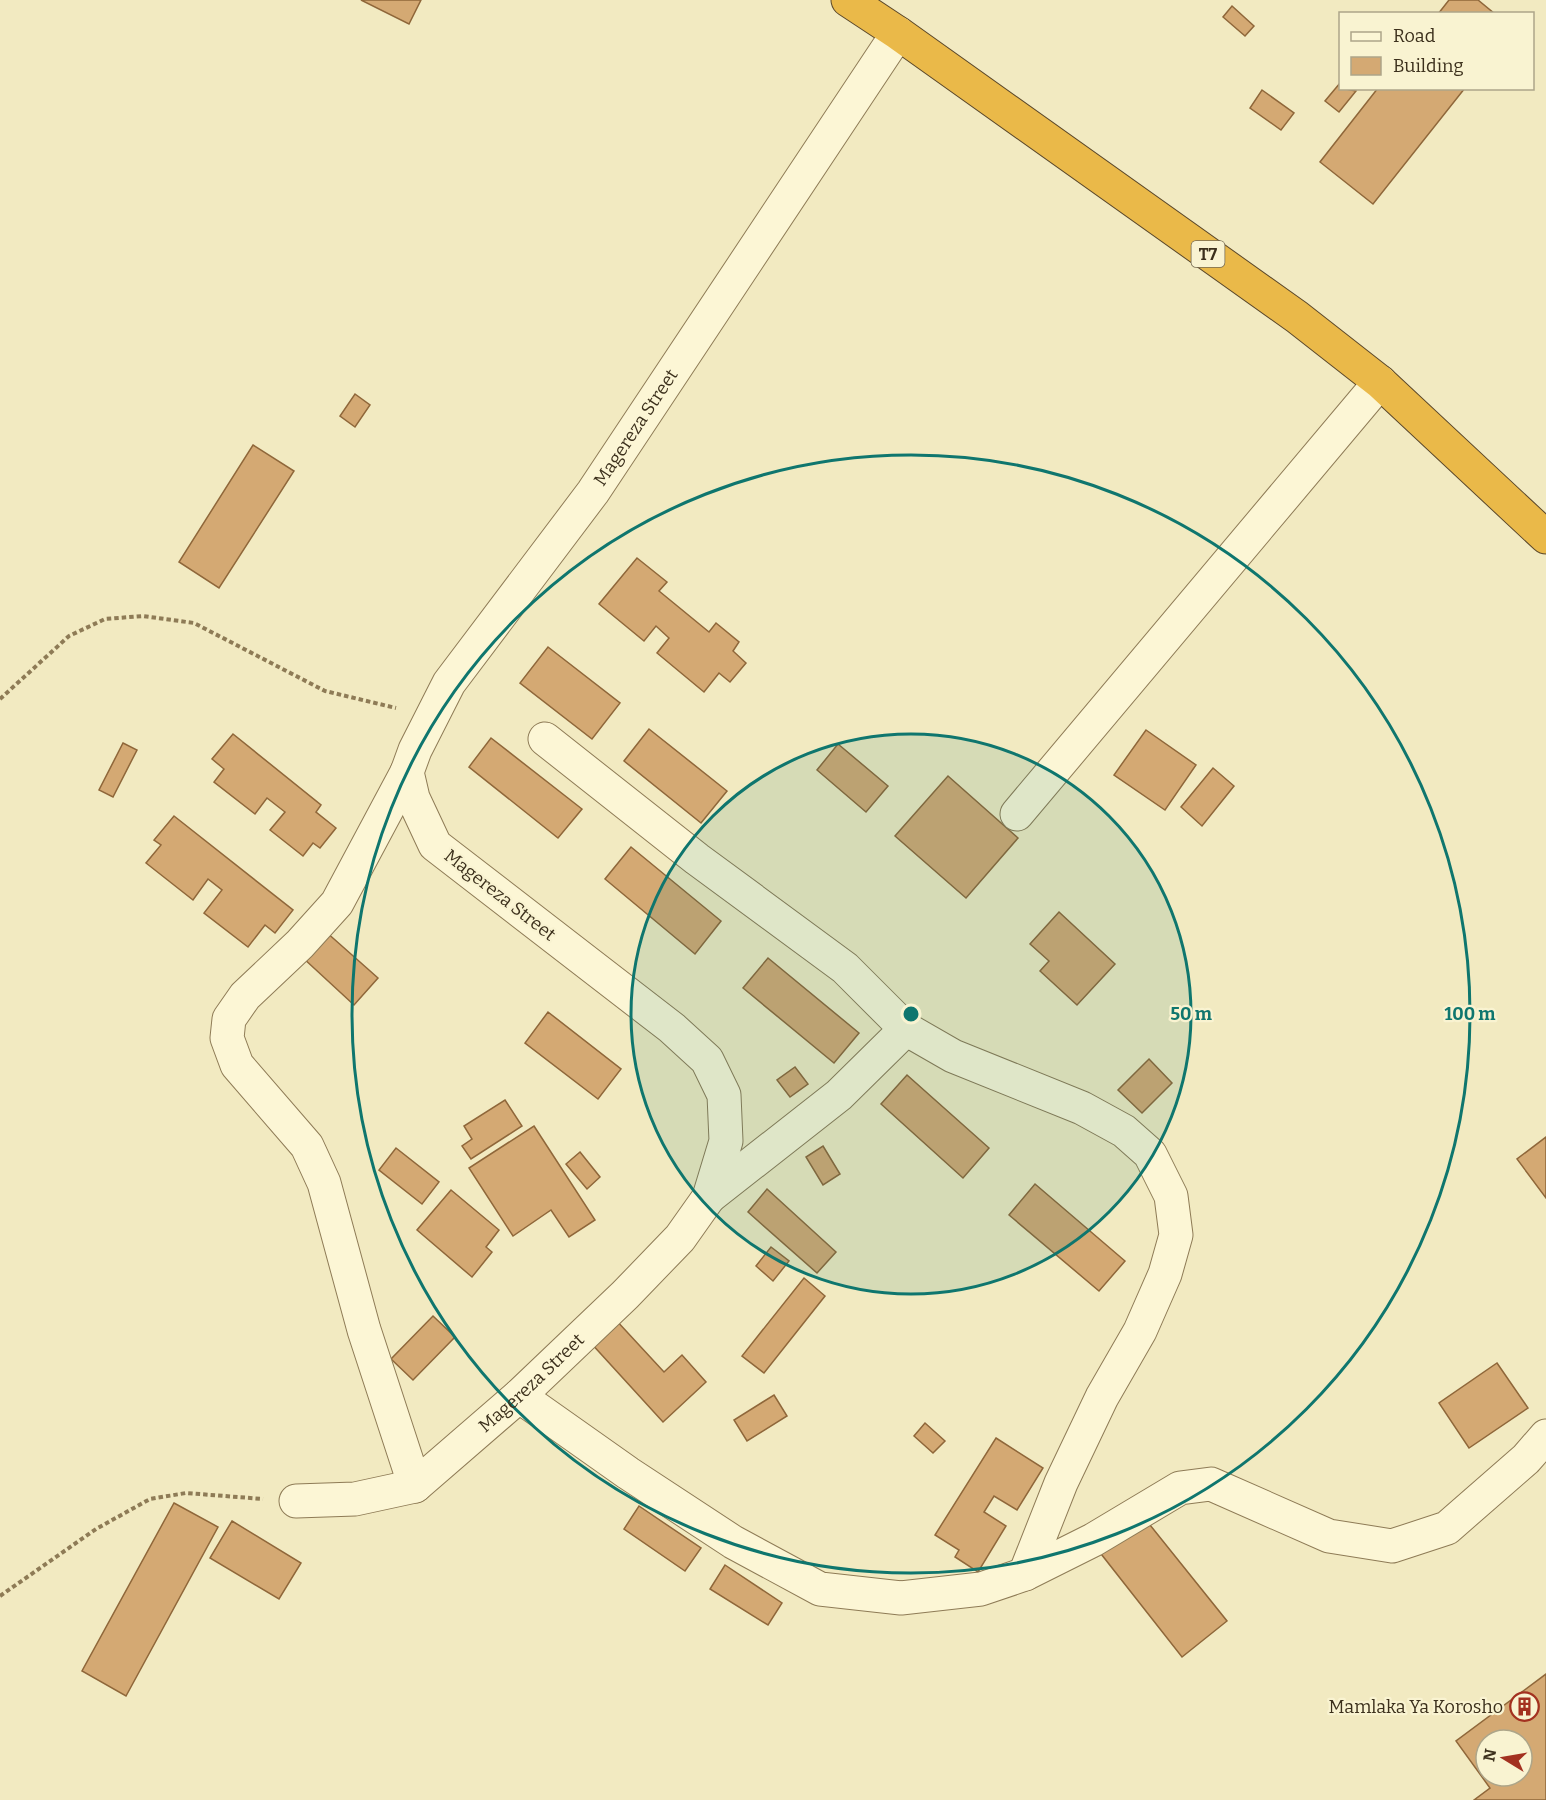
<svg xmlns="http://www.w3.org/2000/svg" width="1546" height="1800" viewBox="0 0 1546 1800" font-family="Bitter,serif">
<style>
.building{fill:#d4a973;stroke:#8f673a;stroke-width:1.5;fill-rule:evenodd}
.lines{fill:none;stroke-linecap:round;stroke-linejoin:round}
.minor-casing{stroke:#8e7b56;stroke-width:35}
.highway-casing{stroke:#5b482b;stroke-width:35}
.path{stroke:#8e7b56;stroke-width:4;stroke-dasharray:4.5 3;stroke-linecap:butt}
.minor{stroke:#fcf6d5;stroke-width:33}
.highway{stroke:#eab949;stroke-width:33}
.ring{fill:none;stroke:#0f766e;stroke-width:3}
.labels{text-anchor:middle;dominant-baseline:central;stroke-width:4.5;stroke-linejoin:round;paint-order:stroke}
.shield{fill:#f9f3d1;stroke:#756a52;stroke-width:1.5}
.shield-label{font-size:16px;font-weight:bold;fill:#3c301c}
.street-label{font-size:18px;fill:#3c301c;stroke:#f9f3d1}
.poi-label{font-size:18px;fill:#3c301c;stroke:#f9f3d1;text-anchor:end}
.centre{fill:#0f766e;stroke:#f9f3d1;stroke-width:3}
.ring-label{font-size:18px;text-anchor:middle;font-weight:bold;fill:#0f766e;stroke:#f9f3d1;stroke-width:4.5;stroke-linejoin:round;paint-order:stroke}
</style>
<rect width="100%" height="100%" fill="#f2eac1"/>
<!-- building -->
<g class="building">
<path d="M361,0H421L409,24Z"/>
<path d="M1449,0H1478L1495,14H1438Z"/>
<path d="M1232,6L1254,26L1245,36L1223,17Z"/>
<path d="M1340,83V88L1356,91L1339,112L1325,101Z"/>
<path d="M1378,88H1465L1373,204L1320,162Z"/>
<path d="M1262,90L1294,113L1281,130L1250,108Z"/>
<path d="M355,394L370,405L355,427L340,416Z"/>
<path d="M253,445L294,471L219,588L179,562Z"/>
<path d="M637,558L667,582L659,591L709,632L716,623L739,642L733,651L746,663L730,682L719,673L704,692L657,653L669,638L656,626L644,641L599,604Z"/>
<path d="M548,647L620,703L592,739L520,683Z"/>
<path d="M649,729L727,791L701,823L624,761Z"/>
<path d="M1146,730L1196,765L1165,810L1114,775Z"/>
<path d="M233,734L321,805L316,812L336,828L320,848L313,843L303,856L270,830L285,812L267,798L255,814L214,782L224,769L212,759Z"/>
<path d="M491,738L582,809L558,838L469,767Z"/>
<path d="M123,743L137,750L113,797L99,790Z"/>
<path d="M838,744L888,786L866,812L817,770Z"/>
<path d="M1213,768L1234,786L1202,826L1181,807Z"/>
<path d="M948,776L1018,838L966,898L895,836Z"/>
<path d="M174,816L293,910L275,933L265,925L248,947L204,913L222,890L208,879L193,900L146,863L161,845L154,840Z"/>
<path d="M631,847L721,921L695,954L605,879Z"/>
<path d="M1059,912L1115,964L1077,1005L1040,971L1049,961L1030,944Z"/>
<path d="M325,931L378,978L354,1005L302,957Z"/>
<path d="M768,958L859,1033L834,1063L743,988Z"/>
<path d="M548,1012L621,1069L598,1099L525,1043Z"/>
<path d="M1149,1059L1172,1083L1142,1113L1118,1090Z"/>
<path d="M795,1067L808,1084L790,1097L777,1080Z"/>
<path d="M907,1075L989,1148L963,1178L881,1104Z"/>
<path d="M505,1100L522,1126L471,1159L462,1146L472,1139L464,1126Z"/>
<path d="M534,1126L595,1220L569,1237L551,1210L513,1236L469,1168Z"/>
<path d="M1546,1137V1198L1517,1159Z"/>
<path d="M823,1146L840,1174L823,1185L806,1157Z"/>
<path d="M396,1148L439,1182L422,1204L379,1170Z"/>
<path d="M580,1152L600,1177L587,1189L566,1164Z"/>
<path d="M1035,1184L1125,1261L1099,1291L1009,1215Z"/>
<path d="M767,1189L836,1252L817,1273L748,1212Z"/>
<path d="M451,1190L499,1230L486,1247L492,1252L472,1277L417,1230Z"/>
<path d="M771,1247L789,1261L773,1281L756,1266Z"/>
<path d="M804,1278L825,1296L764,1373L742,1356Z"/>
<path d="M433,1316L455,1337L413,1380L391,1359Z"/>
<path d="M615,1319L664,1372L682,1355L706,1382L663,1422L590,1342Z"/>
<path d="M1497,1363L1528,1408L1469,1448L1439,1403Z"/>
<path d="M774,1395L787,1416L747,1441L734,1420Z"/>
<path d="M925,1423L945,1441L933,1453L914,1436Z"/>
<path d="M996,1438L1043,1468L1017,1510L994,1496L984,1512L1006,1526L978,1572L955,1557L959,1550L935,1535Z"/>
<path d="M174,1503L218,1527L126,1696L82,1671Z"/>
<path d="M639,1506L701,1548L685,1571L624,1529Z"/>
<path d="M1142,1515L1227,1621L1182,1657L1098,1550Z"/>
<path d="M232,1521L301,1563L279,1599L210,1558Z"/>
<path d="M725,1565L782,1603L768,1625L710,1589Z"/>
<path d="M1546,1674V1800H1474L1490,1788L1456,1741ZM1486,1740H1522V1776H1486Z"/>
</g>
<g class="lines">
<defs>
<g id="minor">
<path d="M545,739L697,859L845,968L906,1029L953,1056L1082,1108L1124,1131L1150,1154L1171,1196L1176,1235L1165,1274L1140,1331L1102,1397L1061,1483L1025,1574"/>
<path d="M407,772L337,903L300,944L245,996L229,1019L227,1038L237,1065L307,1146L324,1183L364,1330L415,1486"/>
<path d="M1017,814L1380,382"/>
<path d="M709,1197L839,1095L906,1029"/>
<path d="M519,1396L628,1473L733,1542L820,1589L901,1598L981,1589L1025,1574L1093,1540L1180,1488L1211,1484L1329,1536L1392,1546L1447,1528L1526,1459L1546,1436"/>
<path id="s1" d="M296,1501L355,1499L415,1486L519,1396L625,1295L680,1238L709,1197L726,1141L724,1095L707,1060L672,1028L435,845L413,798L407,772L415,750L449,683L593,492L898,33"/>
</g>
<path id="highway" d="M848,0L898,33L1297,317L1380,382L1546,537"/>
</defs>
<!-- minor casing -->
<use href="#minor" class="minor-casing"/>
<!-- highway casing -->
<use href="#highway" class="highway-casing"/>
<!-- path -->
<g class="path">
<path d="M0,699L69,636L105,619L143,616L194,623L325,691L396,708"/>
<path d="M0,1596L96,1529L150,1499L186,1493L263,1499"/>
</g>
<!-- minor -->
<use href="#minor" class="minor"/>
<!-- highway -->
<use href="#highway" class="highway"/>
</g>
<!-- distance rings -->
<circle cx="911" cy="1014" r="280" fill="#0f766e" fill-opacity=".12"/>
<g class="ring">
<circle cx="911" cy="1014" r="280"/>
<circle cx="911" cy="1014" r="559"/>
</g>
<!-- icons -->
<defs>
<symbol id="building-ring" viewBox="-11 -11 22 22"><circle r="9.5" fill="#f9f3d1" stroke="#a33120" stroke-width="1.5"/><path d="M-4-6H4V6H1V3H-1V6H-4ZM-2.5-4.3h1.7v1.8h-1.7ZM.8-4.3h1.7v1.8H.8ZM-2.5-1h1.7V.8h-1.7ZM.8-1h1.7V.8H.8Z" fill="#a33120"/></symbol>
</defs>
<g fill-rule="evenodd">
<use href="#building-ring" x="1508" y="1690" width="33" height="33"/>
</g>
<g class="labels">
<!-- shield labels -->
<rect class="shield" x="1191.5" y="241" width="33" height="26" rx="4.5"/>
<g class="shield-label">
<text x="1208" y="254">T7</text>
</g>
<!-- street labels -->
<g class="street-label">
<text stroke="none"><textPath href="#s1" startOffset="1518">Magereza Street</textPath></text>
<text transform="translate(500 895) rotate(38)">Magereza Street</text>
<text stroke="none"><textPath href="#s1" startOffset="276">Magereza Street</textPath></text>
</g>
<!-- poi labels -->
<g class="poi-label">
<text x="1503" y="1707">Mamlaka Ya Korosho</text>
</g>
</g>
<circle cx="911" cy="1014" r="9" class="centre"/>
<g class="ring-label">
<text x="1191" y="1020">50 m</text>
<text x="1470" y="1020">100 m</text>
</g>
<!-- legend -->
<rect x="1339" y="12" width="195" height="78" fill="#f9f3d1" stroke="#ada589" stroke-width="1.5"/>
<rect x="1351" y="32" width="30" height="9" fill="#fcf6d5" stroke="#ada589" stroke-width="1.5"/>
<text x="1393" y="42" font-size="18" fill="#3c301c">Road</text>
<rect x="1351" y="57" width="30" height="18" fill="#d4a973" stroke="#ada589" stroke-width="1.5"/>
<text x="1393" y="72" font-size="18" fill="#3c301c">Building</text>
<!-- north arrow -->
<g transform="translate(1504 1758) rotate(281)"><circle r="28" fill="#f9f3d1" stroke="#ada589" stroke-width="1.5"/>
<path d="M0-4.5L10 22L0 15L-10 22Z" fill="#a33120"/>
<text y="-9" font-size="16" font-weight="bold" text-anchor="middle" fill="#3c301c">N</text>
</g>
</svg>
